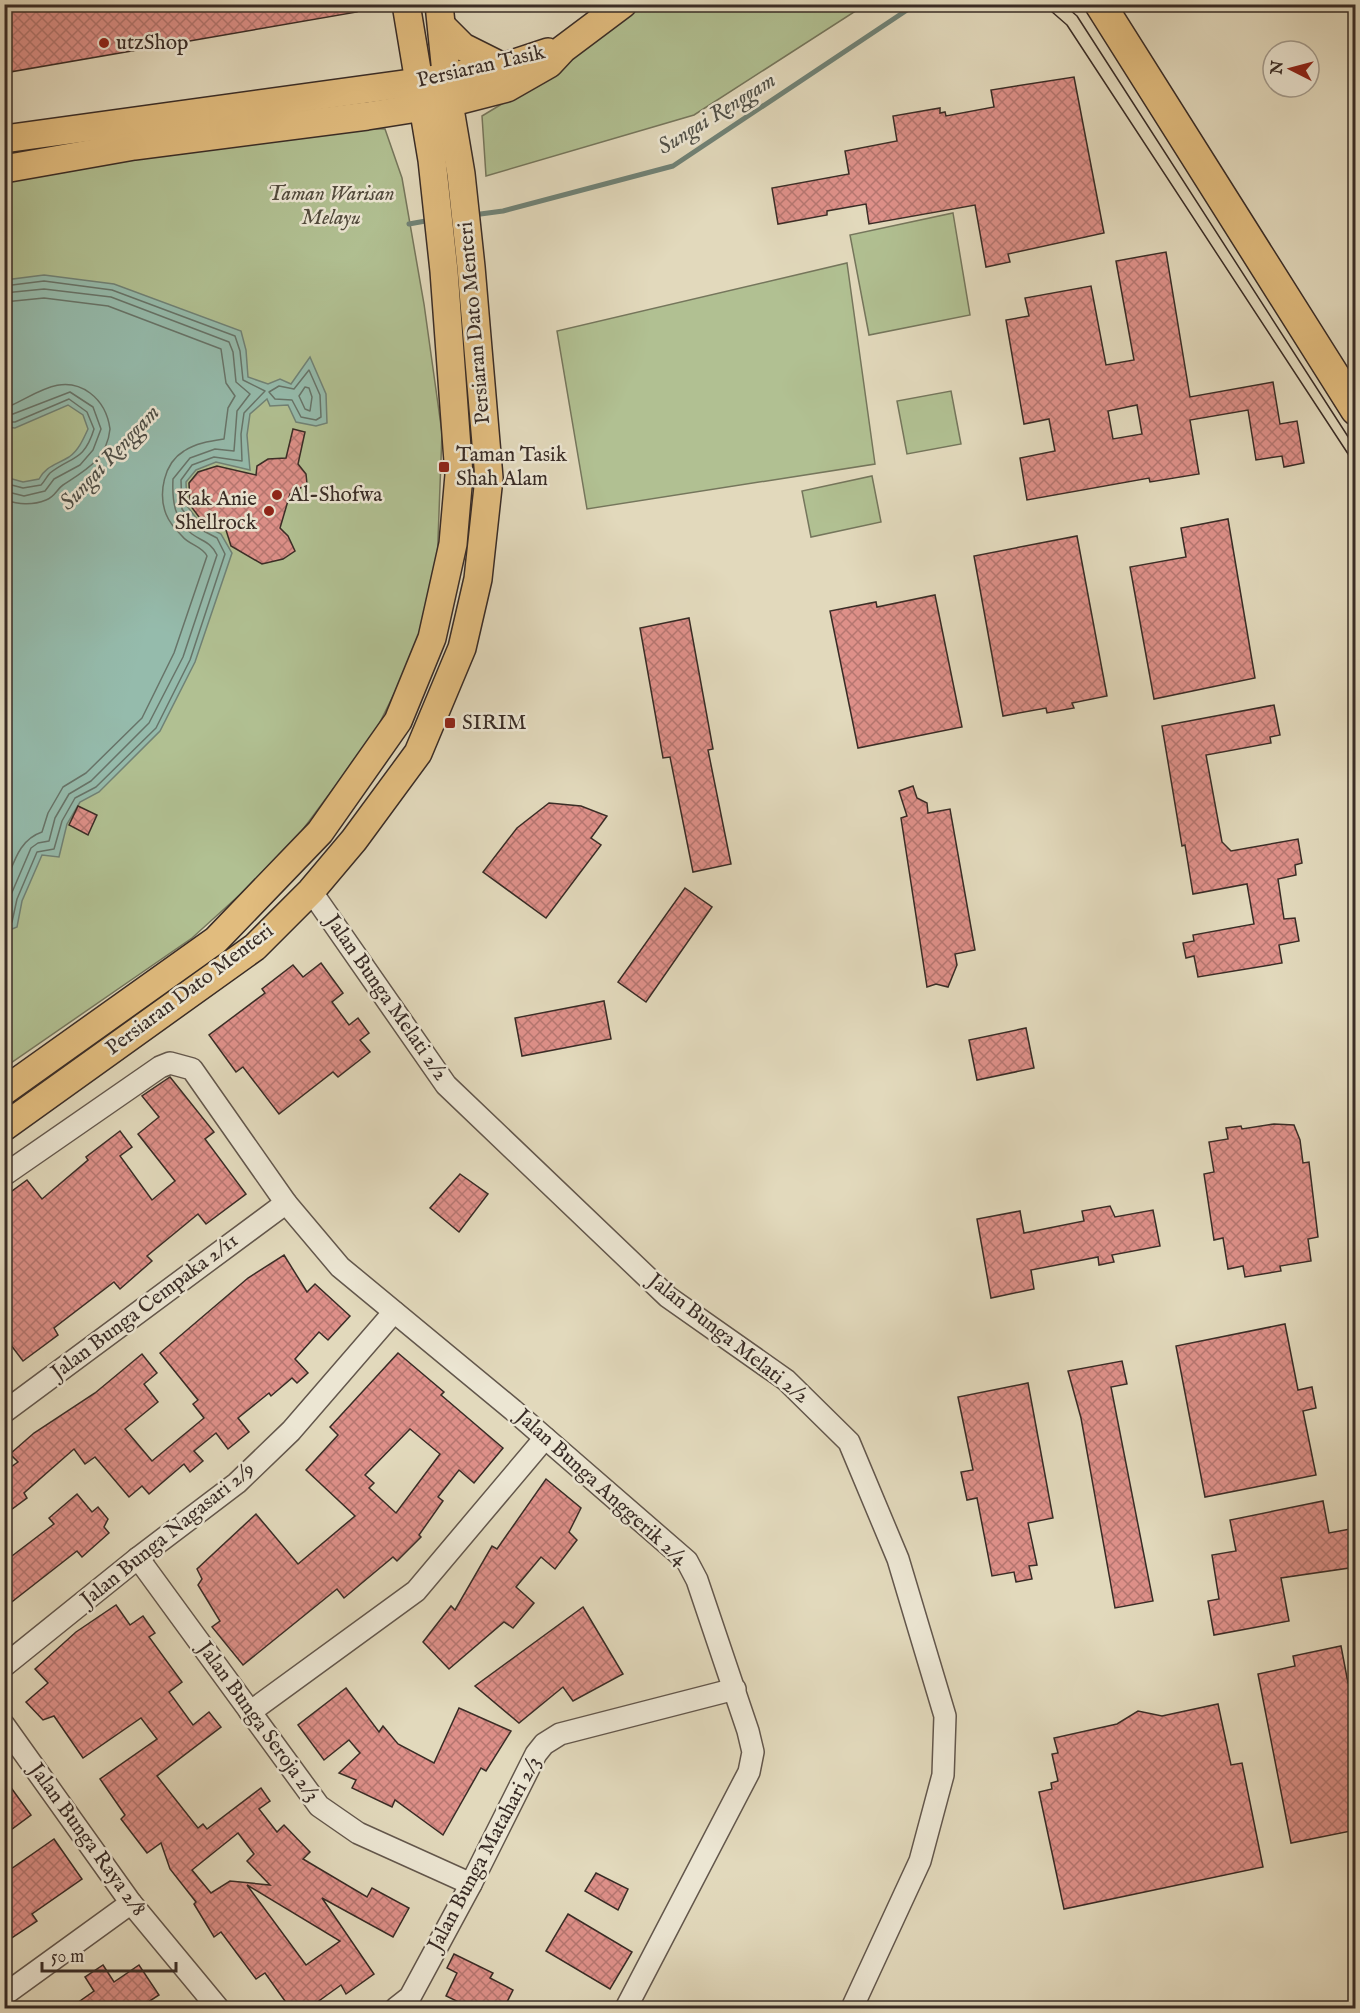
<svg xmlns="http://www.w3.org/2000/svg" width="1360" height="2013" viewBox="0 0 1360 2013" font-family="'IM FELL English',serif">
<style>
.green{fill:#b1c092;stroke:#75765c;stroke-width:1.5}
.water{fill:#95bbac;stroke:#708276;stroke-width:1.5}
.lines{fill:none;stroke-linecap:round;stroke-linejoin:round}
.shore{stroke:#677469;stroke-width:1.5}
.stream{stroke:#708276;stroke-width:5}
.building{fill:url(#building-cross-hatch);stroke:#392c26;stroke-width:1.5;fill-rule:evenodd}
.minor-casing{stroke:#63574c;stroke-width:24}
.major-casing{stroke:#392c26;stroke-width:30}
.highway-casing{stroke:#392c26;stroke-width:33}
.minor{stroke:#ece6d3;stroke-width:21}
.major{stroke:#e1bc7e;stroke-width:27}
.highway{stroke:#e1bc7e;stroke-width:30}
.tram{stroke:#392c26;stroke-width:1.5}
.poi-dot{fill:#8f2418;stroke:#ece6d3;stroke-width:2}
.labels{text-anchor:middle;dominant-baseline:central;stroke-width:5;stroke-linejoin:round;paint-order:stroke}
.poi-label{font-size:21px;fill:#392c26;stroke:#ece6d3;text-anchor:start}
.street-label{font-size:21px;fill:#392c26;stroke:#ece6d3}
.park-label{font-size:21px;font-style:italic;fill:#514a3c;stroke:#ece6d3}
.water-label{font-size:22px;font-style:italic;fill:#505048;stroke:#ece6d3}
</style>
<defs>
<pattern id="building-cross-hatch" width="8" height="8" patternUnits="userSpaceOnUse" patternTransform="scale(1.5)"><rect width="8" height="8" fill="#de9089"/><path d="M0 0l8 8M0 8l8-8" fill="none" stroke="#b57670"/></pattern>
</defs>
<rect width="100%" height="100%" fill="#e2d9bc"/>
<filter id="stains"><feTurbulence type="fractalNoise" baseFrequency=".00333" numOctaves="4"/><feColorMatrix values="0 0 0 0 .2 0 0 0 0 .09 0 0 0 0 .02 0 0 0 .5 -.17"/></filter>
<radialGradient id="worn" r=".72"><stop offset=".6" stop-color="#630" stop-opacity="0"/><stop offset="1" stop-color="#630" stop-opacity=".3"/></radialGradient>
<!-- green -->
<g class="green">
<path d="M634,5H865L694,115L486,176L482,116L566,65Z"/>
<path d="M343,128L385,129L402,178L424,304L442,433L437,566L420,632L405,672L374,734L301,832L255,881L192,938L5,1067L4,175Z"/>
<path d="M953,213L970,315L869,335L850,235Z"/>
<path d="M847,263L875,464L587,509L557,331Z"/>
<path d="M951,391L961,444L907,454L897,401Z"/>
<path d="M872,476L881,522L811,537L802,491Z"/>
</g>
<!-- water -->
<path class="water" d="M44,275L114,284L241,331L246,350L248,377L268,384L280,379L291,384L310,357L326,394L327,423L316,426L296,422L288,405L270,406L267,399L250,414L247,435L250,470L216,462L196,470L186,482L187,506L200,523L221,534L232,553L195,662L160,731L99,792L80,802L67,824L59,857L42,855L22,901L17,927L5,932V477L23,482L39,479C46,466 56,465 69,457C78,451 83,440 88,429L83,415L68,405L15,428L5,427V280Z"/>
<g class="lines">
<!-- shore -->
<g class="shore">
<path d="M4,286L44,281L112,290L235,336L240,351L243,380L265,391L244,413L241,434L242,461L214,457L192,465L181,480L182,509L196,527L217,538L225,554L190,660L156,728L96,787L75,798L62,821L54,849L37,852L17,899L12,922L4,925"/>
<path d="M4,293L44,289L111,297L229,342L233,352L236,382L250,394L237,411L234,451L215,449L190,458L173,479C172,499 174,521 192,534C203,542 211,542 217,555L183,657L149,723L91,781L69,794L55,818L49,841L38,843L31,848L10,897L4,917"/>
<path d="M4,302L44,298L108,306L221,349L226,383L235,396L228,408L224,439C211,441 196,443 184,451C164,463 158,493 166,514C169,522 176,530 182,536C189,545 202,546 207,556L174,653L142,718L86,773L63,787L48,813L42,832C18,840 14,864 4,886"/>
<path d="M309,370L320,395L321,417L316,420L301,417L292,400L275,399L269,392L279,386L294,389Z"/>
<path d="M305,387L309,388L312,397L310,411L305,409L299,396Z"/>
<path d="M4,405H12C38,393 63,373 90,393C102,402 108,414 110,429C107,459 86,470 63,485C57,489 55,497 46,500C31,506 19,504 4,500"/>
<path d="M4,414H13L70,392L93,407L101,429L93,450L80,465L54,479L45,491L24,496L4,491"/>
<path d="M4,422H15L69,399L87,412L94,429C84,462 71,456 50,473C47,476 45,481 41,485L23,488L4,483"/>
</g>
<!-- stream -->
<g class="stream">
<path d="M473,215L503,211L673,166L916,4"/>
<path d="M409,224L431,220"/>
</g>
</g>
<!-- building -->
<g class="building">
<path d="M4,4H356L357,12L4,73Z"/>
<path d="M1074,77L1104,233L1008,254L1010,262L986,267L975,205L869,224L866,204L827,211V215L778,224L772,188L849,174L845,151L897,141L893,116L940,108V113L945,112L946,116L994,107L991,90Z"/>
<path d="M1166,252L1190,397L1273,382L1280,424L1297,421L1304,463L1284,467L1282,456L1256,460L1248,410L1190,420L1199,474L1150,482L1149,478L1027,500L1020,458L1055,451L1049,419L1024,424L1006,320L1029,316L1025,298L1091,286L1106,365L1134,360L1116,261ZM1137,405L1142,434L1113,439L1108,411Z"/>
<path d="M293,429L305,432L298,464L306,474L307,484L290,494L280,528L288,536L295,551L283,559L262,564L231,546L226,530L199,517L190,505L189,483L198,472L217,466L256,475L257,466L268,459L286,458Z"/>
<path d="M1228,519L1255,678L1154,699L1130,567L1186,557L1181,528Z"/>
<path d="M1077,536L1107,696L1072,703L1074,708L1047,713L1046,708L1003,716L974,556Z"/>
<path d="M935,595L962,727L858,748L830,611L876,602L877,607Z"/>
<path d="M689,618L713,749L708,750L731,864L693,872L670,757L663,758L640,628Z"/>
<path d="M1274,705L1280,735L1270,737L1271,743L1206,755L1222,842L1231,851L1298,839L1302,863L1295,865L1296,875L1278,879L1284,919L1295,918L1299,941L1279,945L1282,963L1198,977L1194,956L1186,958L1183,943L1194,941L1193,935L1254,924L1247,884L1193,894L1185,845L1182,846L1162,726Z"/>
<path d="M913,786L917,798L927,803L928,813L950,809L975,950L955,954L957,965L948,987L936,984L927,987L901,818L907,816L899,791Z"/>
<path d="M549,803L581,806L607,816L591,838L601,845L546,918L483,872L517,828Z"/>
<path d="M78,806L97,815L88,835L69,825Z"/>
<path d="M685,888L712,907L646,1002L618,982Z"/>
<path d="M321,963L343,993L332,1002L349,1025L358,1018L369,1033L360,1040L370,1052L338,1077L333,1072L279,1114L243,1067L236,1072L209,1035L265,993L262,989L293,965L303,977Z"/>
<path d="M604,1001L611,1039L522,1056L515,1018Z"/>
<path d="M1026,1028L1034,1068L977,1080L969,1040Z"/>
<path d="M170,1077L214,1132L205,1139L246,1194L206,1224L198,1214L147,1256L152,1261L120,1289L114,1282L54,1328L58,1335L23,1361L4,1336V1197L27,1180L42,1199L88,1160L86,1157L120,1131L132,1147L120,1156L152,1200L175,1181L138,1134L159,1117L142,1096Z"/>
<path d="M1274,1124L1294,1125L1300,1140L1303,1163L1309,1162L1318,1237L1308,1239L1311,1261L1280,1266L1281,1271L1245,1277L1243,1266L1228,1269L1223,1238L1214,1240L1204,1174L1214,1172L1209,1142L1228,1139L1226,1128L1241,1126L1242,1129Z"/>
<path d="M460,1174L488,1194L459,1232L430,1208Z"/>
<path d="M1110,1206L1115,1217L1153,1210L1160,1246L1112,1255L1114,1262L1099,1265L1098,1257L1031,1270L1034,1289L991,1298L977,1219L1020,1211L1024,1233L1084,1221L1082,1211Z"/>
<path d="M284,1255L307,1292L315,1284L350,1316L328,1340L319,1332L295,1359L308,1373L297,1383L292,1378L271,1396L269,1393L238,1418L249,1432L228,1449L216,1433L194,1451L203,1461L190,1472L184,1464L149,1494L142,1486L129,1497L95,1457L85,1464L74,1449L24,1493L27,1498L4,1515V1472L18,1462L10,1454L34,1433L95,1393L142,1354L157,1373L144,1384L158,1402L125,1429L152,1461L204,1418L193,1404L198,1400L160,1353L248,1278Z"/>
<path d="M1285,1324L1298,1390L1312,1387L1316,1408L1303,1411L1316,1475L1205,1497L1176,1346Z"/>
<path d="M398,1353L444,1392L441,1395L503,1448L474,1483L459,1470L438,1497L443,1501L419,1535L421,1537L397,1561L393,1557L344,1598L337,1589L243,1665L212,1627L220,1621L198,1585L202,1579L197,1569L256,1514L298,1564L355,1516L306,1470L338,1435L330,1427ZM410,1429L440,1454L396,1513L369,1488L374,1483L365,1475Z"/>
<path d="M1122,1361L1127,1384L1111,1387L1153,1601L1115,1608L1081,1418L1068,1371Z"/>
<path d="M1028,1383L1053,1518L1028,1523L1037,1565L1029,1566L1032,1579L1016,1582L1014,1572L992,1576L977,1498L967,1500L961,1472L973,1470L958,1397Z"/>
<path d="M546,1479L581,1508L569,1532L577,1540L555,1569L541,1557L516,1587L534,1603L513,1628L504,1622L449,1669L423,1642L451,1606L455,1610L492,1546L497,1549Z"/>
<path d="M77,1494L92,1512L98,1507L108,1519L104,1527L109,1533L82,1557L77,1551L4,1608V1562L54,1524L49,1518Z"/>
<path d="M1323,1501L1329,1533L1356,1528V1567L1281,1578L1289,1621L1214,1635L1208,1601L1219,1599L1212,1555L1236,1551L1230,1520Z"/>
<path d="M116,1605L130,1625L143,1616L155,1633L149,1637L182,1682L169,1692L193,1725L209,1712L221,1727L157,1776L198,1828L203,1824L207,1829L261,1788L270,1801L259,1809L277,1832L284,1825L310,1852L303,1859L367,1897L372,1888L409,1908L393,1937L322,1898L374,1974L346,1994L341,1985L309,2008H290L265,1973L256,1979L221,1932L214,1937L194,1904L196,1902L170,1869L161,1843L147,1853L121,1819L125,1815L100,1779L157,1739L141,1718L83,1758L54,1716L43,1720L26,1702L48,1683L35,1669L76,1632ZM238,1833L254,1854L247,1861L270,1885L230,1881L211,1893L192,1870ZM247,1885L340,1941L306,1965Z"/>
<path d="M583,1607L623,1674L573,1701L563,1687L519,1723L475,1686Z"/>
<path d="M1341,1646L1348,1683L1356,1682V1830L1291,1843L1258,1674L1295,1666L1293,1656Z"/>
<path d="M346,1688L379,1732L383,1726L398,1744L434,1763L459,1708L511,1731L486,1771L481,1768L443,1835L395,1800L392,1807L352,1788L356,1780L339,1773L360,1753L349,1740L324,1760L298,1725Z"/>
<path d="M1218,1704L1231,1765L1242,1763L1263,1867L1064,1909L1039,1792L1052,1789L1051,1783L1058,1781L1052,1754L1058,1753L1054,1738L1117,1724L1138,1711L1162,1716Z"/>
<path d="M4,1778L31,1815L4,1835Z"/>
<path d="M54,1839L82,1879L32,1914L37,1921L4,1943V1874Z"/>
<path d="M596,1873L628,1889L618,1910L585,1891Z"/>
<path d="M568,1914L632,1952L610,1989L546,1951Z"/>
<path d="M454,1954L493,1973L490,1978L513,1990L504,2008H471L446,1996L457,1973L447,1968Z"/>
<path d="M103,1965L114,1982L139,1965L159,1995L139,2008H70L94,1991L85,1977Z"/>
</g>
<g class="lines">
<defs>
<g id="minor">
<path d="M311,891L446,1085L668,1297L786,1380L849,1442L898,1559L945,1716L943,1775L920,1861L852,2008"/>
<path d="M4,1175L160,1067L170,1063L192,1069L286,1203L340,1267L513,1410L687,1561L697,1580L748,1731L753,1752L749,1772L626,2008"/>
<path d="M4,1412L286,1203"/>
<path d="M138,1558L319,1806L358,1833L471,1884"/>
<path d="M4,1666L138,1558L237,1483L291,1431L394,1312"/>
<path d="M250,1712L416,1591L545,1438"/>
<path d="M4,1725L131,1903L218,2008"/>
<path d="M4,1995L131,1903"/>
<path d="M396,2008L410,1997L471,1884L536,1754L544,1744L560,1734L735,1689"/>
</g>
<g id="major">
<path d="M442,26L463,47L503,67"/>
<path d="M4,139L418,82L503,67L548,52"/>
<path d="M4,169L134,146L367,116L449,103L507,88L549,64L563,49L623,4"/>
<path d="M4,1091L216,940L320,832L398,721L432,638L453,544L459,475L444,271L432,160L406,4"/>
<path d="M4,1127L255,947L311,891L354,840L418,753L462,648L478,579L489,478L471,267L461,174L449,103L439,4"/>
</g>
<path id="highway" d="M1100,4L1356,410"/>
</defs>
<!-- minor casing -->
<use href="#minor" class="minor-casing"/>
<!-- major casing -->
<use href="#major" class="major-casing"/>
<!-- highway casing -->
<use href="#highway" class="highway-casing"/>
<!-- minor -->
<use href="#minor" class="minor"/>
<!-- major -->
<use href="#major" class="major"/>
<!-- highway -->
<use href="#highway" class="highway"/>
<!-- tram -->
<g class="tram">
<path d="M1043,4L1067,25L1356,466"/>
<path d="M1063,4L1077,16L1356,449"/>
</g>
</g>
<!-- markers -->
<g class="poi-dot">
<circle cx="104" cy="43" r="6"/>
<rect x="438" y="461" width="12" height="12" rx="3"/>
<circle cx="277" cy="495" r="6"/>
<circle cx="269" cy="511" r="6"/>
<rect x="444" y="717" width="12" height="12" rx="3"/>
</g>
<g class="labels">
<!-- poi labels -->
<g class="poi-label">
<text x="116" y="43">utzShop</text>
<text x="456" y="455">Taman Tasik<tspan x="456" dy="24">Shah Alam</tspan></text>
<text x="289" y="495">Al-Shofwa</text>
<text x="257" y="499" text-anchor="end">Kak Anie<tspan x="257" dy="24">Shellrock</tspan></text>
<text x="462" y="723">SIRIM</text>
</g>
<!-- street labels -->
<g class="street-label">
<text transform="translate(481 67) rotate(-13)">Persiaran Tasik</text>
<text transform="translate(475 323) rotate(-95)">Persiaran Dato Menteri</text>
<text transform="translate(190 990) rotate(-37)">Persiaran Dato Menteri</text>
<text transform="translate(386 998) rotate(55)">Jalan Bunga Melati 2/2</text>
<text transform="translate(145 1307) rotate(-37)">Jalan Bunga Cempaka 2/11</text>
<text transform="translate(728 1339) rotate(38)">Jalan Bunga Melati 2/2</text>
<text transform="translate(601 1488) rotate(42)">Jalan Bunga Anggerik 2/4</text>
<text transform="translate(168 1535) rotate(-39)">Jalan Bunga Nagasari 2/9</text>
<text transform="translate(258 1722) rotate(54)">Jalan Bunga Seroja 2/3</text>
<text transform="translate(87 1840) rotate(54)">Jalan Bunga Raya 2/8</text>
<text transform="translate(485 1854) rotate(-62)">Jalan Bunga Matahari 2/3</text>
</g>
<!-- park labels -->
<g class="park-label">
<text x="331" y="194">Taman Warisan<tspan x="331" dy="24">Melayu</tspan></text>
</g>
<!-- water labels -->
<g class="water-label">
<text transform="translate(717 114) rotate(-32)">Sungai Renggam</text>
<text transform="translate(110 458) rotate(-47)">Sungai Renggam</text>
</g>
</g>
<!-- margin -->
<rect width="1360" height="2013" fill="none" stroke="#e2d9bc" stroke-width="24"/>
<rect x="6" y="6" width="1348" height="2001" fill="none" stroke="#392c26" stroke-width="3"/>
<rect x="12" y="12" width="1336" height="1989" fill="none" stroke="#392c26" stroke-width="1.5"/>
<!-- north arrow -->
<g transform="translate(1291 69) rotate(276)"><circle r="28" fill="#ece6d3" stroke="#a49c8e" stroke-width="1.5"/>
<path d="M0-4.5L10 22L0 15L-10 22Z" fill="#8f2418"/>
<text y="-9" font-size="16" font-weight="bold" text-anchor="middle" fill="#392c26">N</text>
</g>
<!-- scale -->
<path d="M42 1962v9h134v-9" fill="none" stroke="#392c26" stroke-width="3"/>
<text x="51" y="1962" font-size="18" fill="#392c26" stroke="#ece6d3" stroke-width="4.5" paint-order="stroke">50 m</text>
<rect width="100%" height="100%" filter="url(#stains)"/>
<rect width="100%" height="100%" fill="url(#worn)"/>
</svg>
